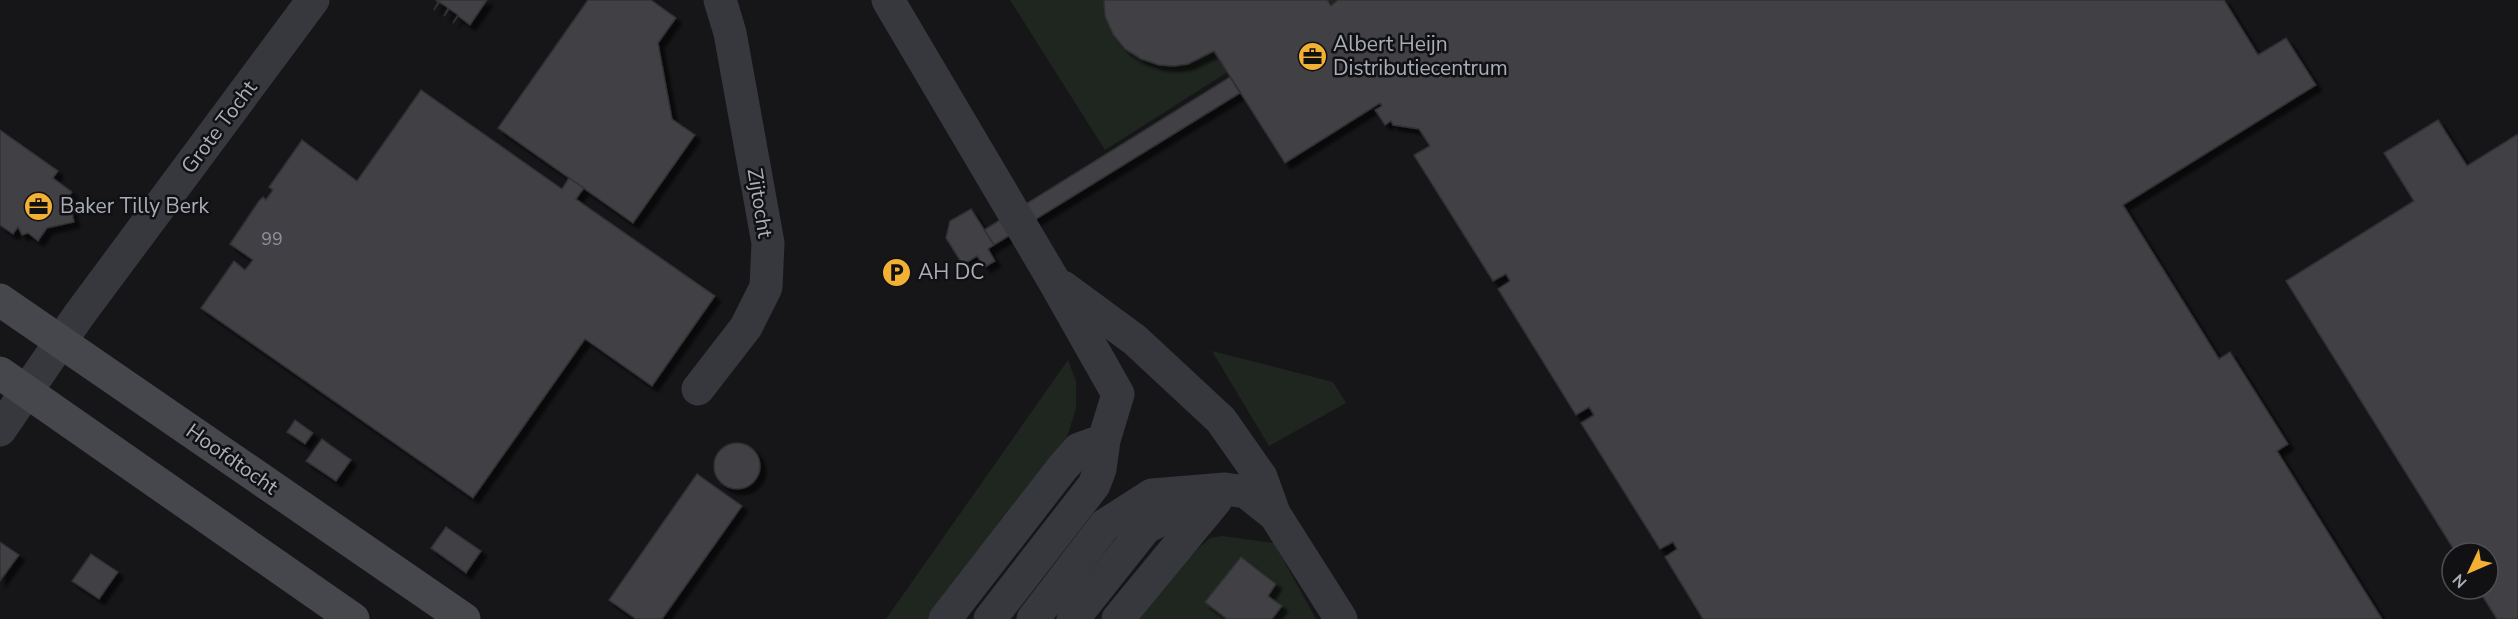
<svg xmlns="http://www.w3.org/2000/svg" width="2518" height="619" viewBox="0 0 2518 619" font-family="'Nunito Sans',sans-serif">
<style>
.green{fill:#1e261f}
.building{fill:#404145;stroke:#303034;stroke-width:1.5;filter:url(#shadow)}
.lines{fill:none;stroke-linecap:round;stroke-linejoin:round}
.minor{stroke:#37383d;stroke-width:33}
.secondary{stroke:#45474d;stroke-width:33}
.labels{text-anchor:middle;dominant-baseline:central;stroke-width:5;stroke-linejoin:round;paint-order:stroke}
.number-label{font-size:18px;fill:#8e929b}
.poi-label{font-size:21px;fill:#a8adb8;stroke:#111113;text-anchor:start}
.street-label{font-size:21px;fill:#a8adb8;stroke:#111113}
</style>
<defs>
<filter id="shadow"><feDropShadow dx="5.5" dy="5.5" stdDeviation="1.5" flood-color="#0009"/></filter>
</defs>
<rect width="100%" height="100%" fill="#161618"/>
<!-- green -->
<g class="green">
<path d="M1010,0H1338L1339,1L1105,150Z"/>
<path d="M1212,351L1333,382L1346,403L1269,446Z"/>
<path d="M1068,360L1076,381V409L1064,446L930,619H886Z"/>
<path d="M1222,536L1274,543L1316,619H1137L1191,555L1210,538Z"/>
</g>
<!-- building -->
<g class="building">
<path d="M436,0H487L470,25L458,16L453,23L458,15L449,9L444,16L448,8L439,2L434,10L438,2Z"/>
<path d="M588,0H651L676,18L658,43L672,119L695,135L633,223L498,128Z"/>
<path d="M1104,0H1327L1331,6L1338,0H2224L2258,55L2286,38L2316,85L2123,205L2219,359L2230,352L2288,444L2277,451L2382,619H1703L1665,557L1677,549L1673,542L1660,549L1581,423L1594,415L1589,407L1576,415L1498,289L1510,281L1506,274L1493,281L1415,157L1414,155L1430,146L1419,129L1393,125L1391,121L1385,125L1375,110L1382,106L1380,103L1285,163L1214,51L1188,64L1174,66L1159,65L1141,59L1125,49L1113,34L1105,16Z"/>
<path d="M1230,77L1240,93L994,245L984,230Z"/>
<path d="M421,90L562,189L569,178L584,188L576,199L715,296L652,386L585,339L473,498L201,308L234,261L245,270L253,260L230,244L259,201L263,197L266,200L273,190L269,187L302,140L357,181Z"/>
<path d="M2438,120L2467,166L2518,134V619H2497L2478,589H2488V553H2456L2286,281L2414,201L2384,153Z"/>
<path d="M0,130L58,171L53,178L72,192L59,211L71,208L74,222L47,228L38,241L28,233L22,235L18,227L13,234L0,225Z"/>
<path d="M971,209L994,245L988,249L995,261L985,267L977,256L963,265L946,238L950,221Z"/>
<path d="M295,420L313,433L305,444L287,432Z"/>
<path d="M322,439L351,460L336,481L306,461Z"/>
<circle cx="737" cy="466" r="23"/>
<path d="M697,474L742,506L662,619H636L609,600Z"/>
<path d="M446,527L481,551L466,573L431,548Z"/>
<path d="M0,542L19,555L0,581Z"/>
<path d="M91,554L118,572L99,599L72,581Z"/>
<path d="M1241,557L1276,584L1268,596L1282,606L1272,619H1227L1205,602Z"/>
</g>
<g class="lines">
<!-- minor -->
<g class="minor">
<path d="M888,0L1054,281L1118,394L1104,440L1100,469L1094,485L990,619"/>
<path d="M1063,287L1135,340L1221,420L1261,477L1274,513"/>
<path d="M698,389L746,327L766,287L768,243L730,33L720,0"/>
<path d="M0,430L79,315L313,0"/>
<path d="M945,619L1063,467L1079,449L1104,440"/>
<path d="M1033,619L1105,525L1152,495L1225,489L1246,492L1275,515L1341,619"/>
<path d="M1073,619L1146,527L1207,498"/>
<path d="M1118,619L1216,500"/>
</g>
<!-- secondary -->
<g class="secondary">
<path d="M0,300L464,619"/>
<path d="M0,373L353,619"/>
</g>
</g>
<!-- icons -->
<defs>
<symbol id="office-disc" viewBox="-11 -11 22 22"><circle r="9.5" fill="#f2b134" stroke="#111113"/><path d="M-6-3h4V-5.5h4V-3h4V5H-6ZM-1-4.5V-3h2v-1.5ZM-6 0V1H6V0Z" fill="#111"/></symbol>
<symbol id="parking-disc" viewBox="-11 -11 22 22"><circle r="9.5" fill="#f2b134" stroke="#111113"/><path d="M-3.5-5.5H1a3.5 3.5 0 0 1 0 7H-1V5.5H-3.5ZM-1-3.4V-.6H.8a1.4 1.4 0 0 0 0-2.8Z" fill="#111"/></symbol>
</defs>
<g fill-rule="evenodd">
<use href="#office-disc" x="1296" y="40" width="33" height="33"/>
<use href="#office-disc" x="22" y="190" width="33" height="33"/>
<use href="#parking-disc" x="880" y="256" width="33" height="33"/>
</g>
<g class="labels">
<!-- number labels -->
<g class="number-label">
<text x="272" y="239">99</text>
</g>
<!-- poi labels -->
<g class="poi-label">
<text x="1333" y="44">Albert Heijn<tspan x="1333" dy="24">Distributiecentrum</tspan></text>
<text x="60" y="206">Baker Tilly Berk</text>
<text x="918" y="272">AH DC</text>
</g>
<!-- street labels -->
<g class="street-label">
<text transform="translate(219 127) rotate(-53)">Grote Tocht</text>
<text transform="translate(760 203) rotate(81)">Zijtocht</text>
<text transform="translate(232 459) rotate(35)">Hoofdtocht</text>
</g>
</g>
<!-- north arrow -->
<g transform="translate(2470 571) rotate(226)"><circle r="28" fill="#111113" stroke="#4d4f55" stroke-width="1.5"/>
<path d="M0-4.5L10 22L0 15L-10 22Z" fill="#f2b134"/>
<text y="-9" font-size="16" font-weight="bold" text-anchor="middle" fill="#a8adb8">N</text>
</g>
</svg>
